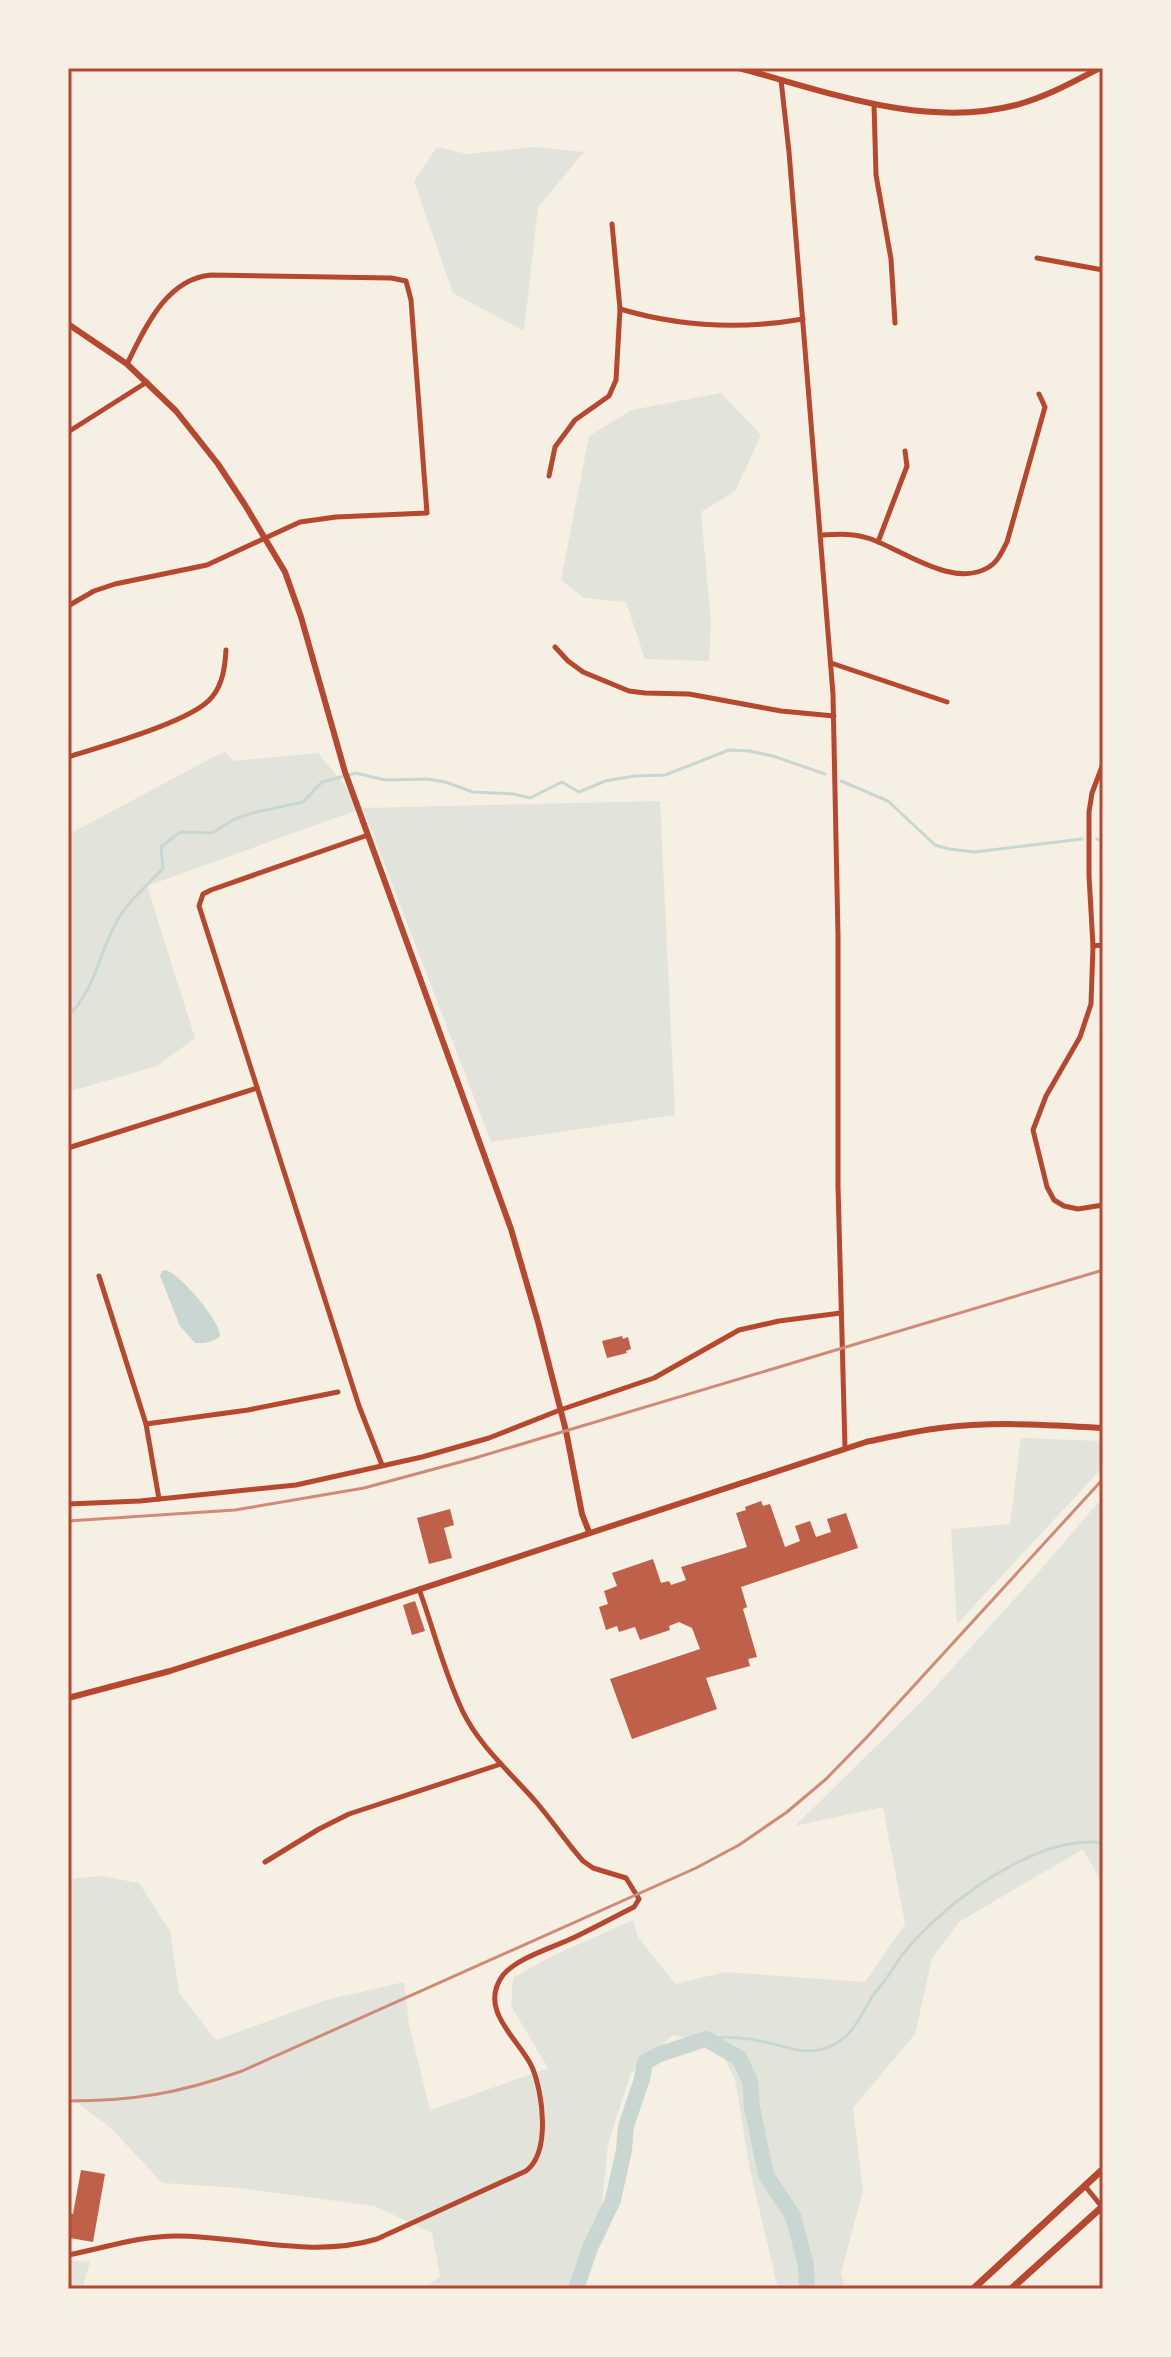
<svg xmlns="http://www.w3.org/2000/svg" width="1171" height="2357" viewBox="0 0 1171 2357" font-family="'Source Sans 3',sans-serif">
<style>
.green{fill:#e2e4dc}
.water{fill:#c9d6d2}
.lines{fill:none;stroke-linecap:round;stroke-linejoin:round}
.stream{stroke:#c9d6d2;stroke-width:3}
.river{stroke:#c9d6d2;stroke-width:16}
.building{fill:#bf614a}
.minor{stroke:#b5482f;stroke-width:5}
.tertiary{stroke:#b5482f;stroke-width:6}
.primary{stroke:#b5482f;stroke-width:7}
.rail{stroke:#cf8b77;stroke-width:3}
.neatline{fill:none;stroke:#b5482f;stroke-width:3}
</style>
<rect width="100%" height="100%" fill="#f6efe4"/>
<!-- green -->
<g class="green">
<path d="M437,147L467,154L535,147L584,152L538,207L524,331L453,293L414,181Z"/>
<path d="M721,393L761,435L735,491L701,512L711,622L709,661L645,659L626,602L584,598L561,580L589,436L632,410Z"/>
<path d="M225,751L233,761L318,753L364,808L660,801L675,1115L491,1142L363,808L147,886L195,1038L157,1066L68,1092V855L71,833Z"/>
<path d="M1021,1438L1103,1441V1467L957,1624L951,1529L1010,1524Z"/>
<path d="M1103,1497V1885L1083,1849L959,1922L932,1958L915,2034L853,2108L863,2191L841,2273L845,2289H778L750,2170L735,2080L719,2046L673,2035L631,2073L608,2144L601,2212L582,2289H424L440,2276L432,2233L374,2206L240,2188L162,2183L110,2127L68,2096V1879L101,1876L139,1883L170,1931L179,1993L216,2040L326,2000L404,1982L409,2024L430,2110L548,2068L511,2006L513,1978L548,1958L633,1920L638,1937L675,1984L725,1972L865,1982L905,1924L883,1807L795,1826L928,1695L1037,1574Z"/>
<path d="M68,2260L90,2262L82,2289H68Z"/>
</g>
<!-- water -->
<path class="water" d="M166,1270C181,1275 220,1321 220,1336C212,1343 205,1343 195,1343L180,1326L160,1276L162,1271Z"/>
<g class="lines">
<!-- stream -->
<g class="stream">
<path d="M841,781L888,801L935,845L949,849L975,852L1082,839"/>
<path d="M1097,839L1103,842"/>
<path d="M68,1016C95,991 99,952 117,921C128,901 148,885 163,868L161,847L180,832L212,833L233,820L252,813L303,802L322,782L356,773L385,780L427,779L445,782L473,792L514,794L530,798L562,782L579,792L605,781L635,776L665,775L729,750L749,751L773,756L825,774"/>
<path d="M706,2039C722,2036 745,2038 761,2041C782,2045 804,2056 826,2048C851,2039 858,2021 870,2000C875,1991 883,1984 888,1976C893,1969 897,1962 902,1955C940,1906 1038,1832 1103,1843"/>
</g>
<!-- river -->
<path class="river" d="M576,2289L590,2248L613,2200L624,2150L626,2126L642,2079L645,2062L660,2054L706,2039L739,2058L750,2081L752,2107L766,2175L793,2216L806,2265L807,2289"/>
</g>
<!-- building -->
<g class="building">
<path d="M622,1336L623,1339L628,1337L631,1349L626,1351L627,1353L607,1358L602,1341Z"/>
<path d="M761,1501L763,1506L770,1504L785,1547L800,1541L795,1526L810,1521L816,1537L831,1532L827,1519L846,1513L858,1548L741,1587L747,1607L743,1609L757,1657L748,1659L750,1666L706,1678L717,1709L632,1739L610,1679L700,1649L692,1628L679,1622L669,1626L670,1630L640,1640L635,1627L619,1632L617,1626L606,1630L599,1607L608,1604L604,1591L617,1586L612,1573L653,1559L661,1583L669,1581L671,1585L686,1580L681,1567L747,1547L736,1513L746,1510L745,1507Z"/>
<path d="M450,1509L454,1525L444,1528L452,1558L429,1564L417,1518Z"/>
<path d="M415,1601L425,1631L412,1635L403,1605Z"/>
<path d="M81,2170L105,2174L93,2242L70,2238L71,2233L68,2232V2213L73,2214Z"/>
</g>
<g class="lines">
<!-- minor -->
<g class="minor">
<path d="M781,80L789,152L833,694L838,936V1186L845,1448"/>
<path d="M874,104L876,175L891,259L895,323"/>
<path d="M1037,258L1103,270"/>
<path d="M620,309C681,327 740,330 803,319"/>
<path d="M68,432L147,382"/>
<path d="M549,476L555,447L575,420L609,396L616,380L620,309L612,224"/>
<path d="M821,535C839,534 854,533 871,539C904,551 954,589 989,567C998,562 1002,551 1007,542L1045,407L1039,394"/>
<path d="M878,542L907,466L905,451"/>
<path d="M68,606L94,591L115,584L207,565L300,522L336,517L427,513L411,300L406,281L391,278L211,275C166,279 145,328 127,364"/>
<path d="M555,647L568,661L583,672L629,691L645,693L689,694L781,711L834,716"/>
<path d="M831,663L947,702"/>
<path d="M68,757C100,747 194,721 212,697C223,684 225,666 226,650"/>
<path d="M1103,764L1092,793L1089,812V876L1093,946L1091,1004L1080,1037L1046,1096L1033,1130L1047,1187L1054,1200L1064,1206L1078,1209L1103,1205"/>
<path d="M368,835L211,890L203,894L199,906L359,1406L382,1465"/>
<path d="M1093,946L1103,945"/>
<path d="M68,1148L257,1088"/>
<path d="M99,1276L146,1424L159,1499"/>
<path d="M146,1424L248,1410L338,1392"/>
<path d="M68,1504L140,1501L296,1485L422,1457L489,1438L560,1410L654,1378L739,1330L779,1321L841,1313"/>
<path d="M265,1862L319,1829L349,1814L501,1764"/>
<path d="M1085,2186L1102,2207"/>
<path d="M68,2255C105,2248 139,2236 176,2236C243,2236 311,2259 377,2239L526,2171C551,2152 543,2093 532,2067C519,2039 477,2010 503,1975C517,1958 554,1947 573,1938C594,1928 614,1917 634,1907L639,1899L626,1878L593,1868L583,1861C567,1843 553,1822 537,1803C512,1774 480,1747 463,1712C444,1673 434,1630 419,1589"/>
</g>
<!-- tertiary -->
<g class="tertiary">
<path d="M739,68C828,92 924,129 1016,105C1046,97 1073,82 1100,68"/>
<path d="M68,324L127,364L176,411L218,464L245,505L285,572L301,617L345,772L511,1229L538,1322L566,1431L582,1514L589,1532"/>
<path d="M68,1698L170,1671L269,1639L866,1442C890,1437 915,1431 940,1428C994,1421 1049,1425 1103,1428"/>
</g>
<!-- primary -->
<g class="primary">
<path d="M973,2289L1103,2169"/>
<path d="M1011,2289L1103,2206"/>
</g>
<!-- rail -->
<g class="rail">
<path d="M68,1521L235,1510L364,1488L475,1458L1103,1270"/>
<path d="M68,2101C134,2101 180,2093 242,2071L696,1868L739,1845L787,1812L826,1779L867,1737L1103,1479"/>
</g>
</g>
<!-- border -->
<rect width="1171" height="2357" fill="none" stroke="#f6efe4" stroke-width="140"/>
<rect x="70" y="70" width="1031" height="2217" class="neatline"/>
</svg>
